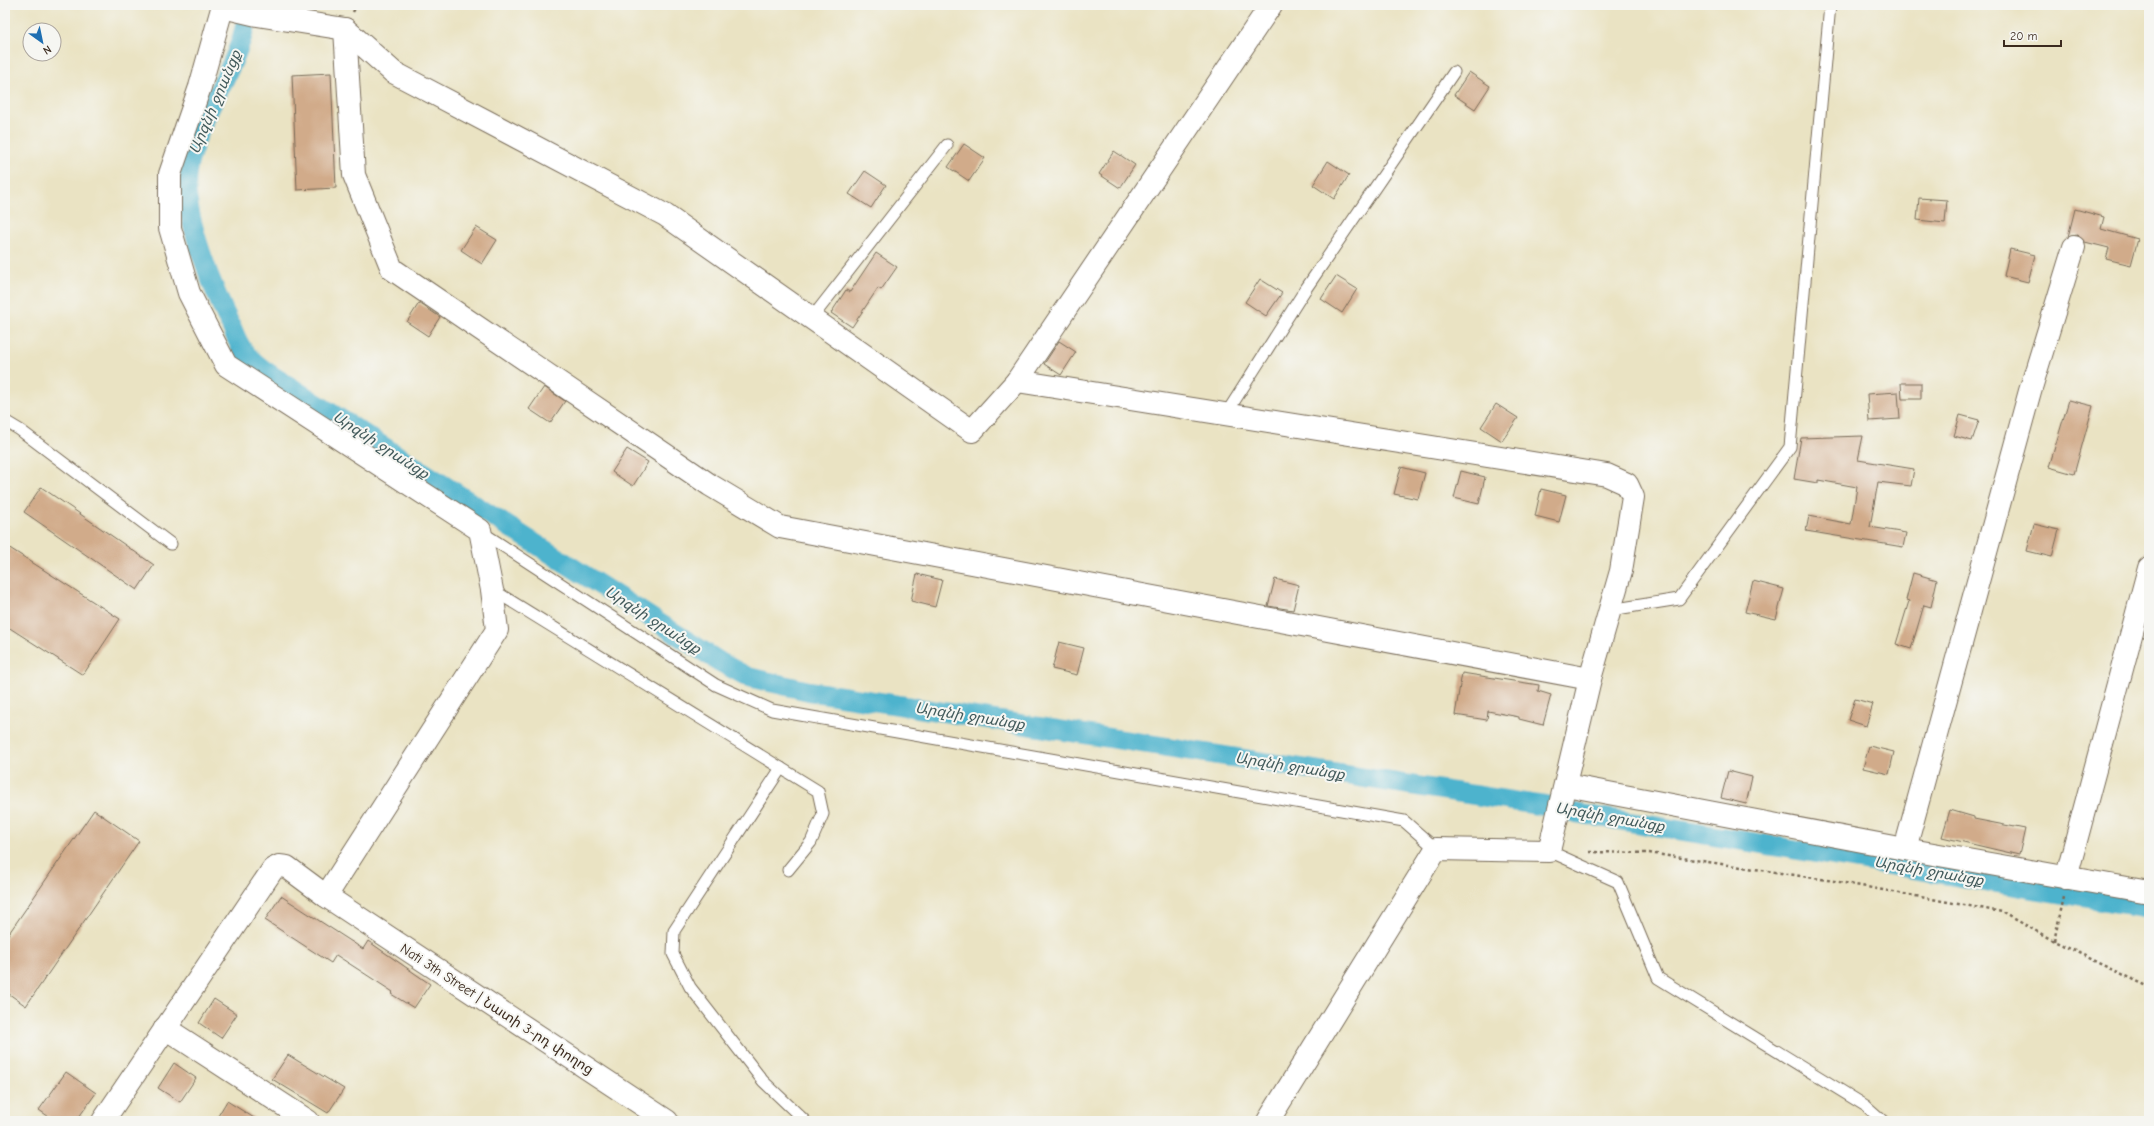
<svg xmlns="http://www.w3.org/2000/svg" width="2154" height="1126" viewBox="0 0 2154 1126" font-family="'Comic Neue','Noto Sans Armenian',sans-serif">
<style>
.lines{fill:none;stroke-linecap:round;stroke-linejoin:round}
.canal{stroke:#4eb3cd;stroke-width:20}
.building{fill:#d1ab8a}
.lane-casing{stroke:#786b58;stroke-width:13}
.street-casing{stroke:#786b58;stroke-width:24}
.path{stroke:#786b58;stroke-width:2.5;stroke-dasharray:3 3;stroke-linecap:butt}
.lane{stroke:#fff;stroke-width:11}
.street{stroke:#fff;stroke-width:22}
.labels{text-anchor:middle;dominant-baseline:central;stroke-width:4;stroke-linejoin:round;paint-order:stroke}
.street-label{font-size:14px;fill:#3b2a1e;stroke:#f6f6f2}
.water-label{font-size:15px;font-style:italic;fill:#425a5b;stroke:#f6f6f2}
</style>
<rect width="100%" height="100%" fill="#f6f6f2"/>
<filter id="ink" filterUnits="userSpaceOnUse"><feTurbulence type="fractalNoise" baseFrequency=".025" numOctaves="2"/><feDisplacementMap in="SourceGraphic" scale="8" xChannelSelector="R" yChannelSelector="G"/><feConvolveMatrix kernelMatrix="1 2 1 2 8 2 1 2 1" color-interpolation-filters="sRGB"/></filter>
<filter id="wash" filterUnits="userSpaceOnUse"><feTurbulence type="fractalNoise" baseFrequency=".012" numOctaves="4" result="noise"/><feDisplacementMap in="SourceGraphic" scale="16" xChannelSelector="R" yChannelSelector="G"/><feGaussianBlur stdDeviation="0.9" result="paint"/><feColorMatrix in="noise" values="0 0 0 0 0 0 0 0 0 0 0 0 0 0 0 0 0 1.4 0 .05"/><feComposite in="paint" operator="in"/></filter>
<g filter="url(#wash)">
<rect width="100%" height="100%" fill="#eae3c3"/>
<g class="lines">
<!-- canal -->
<path class="canal" d="M247,5C249,46 211,98 197,137C193,148 188,161 187,172C181,211 214,292 232,328C235,335 238,343 243,350C257,369 284,382 303,395L720,662L748,677L809,691L1551,807L1569,812L2149,908"/>
</g>
<g id="blocks">
<!-- building -->
<g class="building">
<path d="M1469,72L1490,86L1475,109L1454,95Z"/>
<path d="M331,73L336,188L297,190L292,75Z"/>
<path d="M964,144L985,158L969,181L948,167Z"/>
<path d="M1114,151L1135,165L1120,188L1099,174Z"/>
<path d="M1328,161L1349,175L1334,199L1313,185Z"/>
<path d="M865,171L886,185L871,208L849,194Z"/>
<path d="M1919,198L1947,200L1945,223L1917,220Z"/>
<path d="M2075,209L2104,217L2101,229L2138,239L2131,265L2106,259L2109,248L2085,242L2077,235L2068,237Z"/>
<path d="M476,227L497,240L482,264L461,250Z"/>
<path d="M2010,249L2035,255L2028,282L2004,276Z"/>
<path d="M876,253L897,267L881,290L878,288L852,327L831,313L846,290L850,292Z"/>
<path d="M1336,276L1357,289L1342,313L1321,299Z"/>
<path d="M1260,279L1282,293L1266,316L1245,302Z"/>
<path d="M419,303L440,317L428,336L407,322Z"/>
<path d="M1059,341L1076,352L1061,375L1044,364Z"/>
<path d="M1901,383H1921V399H1902Z"/>
<path d="M544,387L565,401L550,423L529,409Z"/>
<path d="M1898,392L1900,419L1869,421L1867,394Z"/>
<path d="M2069,400L2093,406L2074,474L2049,467Z"/>
<path d="M1496,404L1518,418L1502,441L1481,427Z"/>
<path d="M1960,415L1979,420L1972,441L1954,436Z"/>
<path d="M1863,436L1858,460L1914,469L1911,486L1878,482L1870,527L1906,533L1903,547L1806,531L1809,516L1851,524L1857,487L1818,480V483L1794,479L1801,438Z"/>
<path d="M627,449L648,462L633,486L612,472Z"/>
<path d="M1401,467L1425,473L1418,499L1394,494Z"/>
<path d="M1461,471L1485,477L1479,504L1454,498Z"/>
<path d="M41,487L154,565L137,590L24,512Z"/>
<path d="M1541,489L1566,495L1559,522L1535,516Z"/>
<path d="M2034,524L2059,530L2052,557L2027,551Z"/>
<path d="M5,545L120,619L83,675L5,625Z"/>
<path d="M1913,573L1937,580L1931,607L1924,605L1911,649L1896,644L1909,601L1906,600Z"/>
<path d="M917,574L942,580L935,607L911,601Z"/>
<path d="M1275,579L1299,585L1293,610L1268,606Z"/>
<path d="M1753,581L1784,589L1776,619L1745,612Z"/>
<path d="M1059,642L1084,648L1077,675L1052,669Z"/>
<path d="M1462,673L1539,685L1538,691L1551,695L1543,725L1519,719V717L1488,711L1487,720L1455,715Z"/>
<path d="M1855,699L1873,704L1866,726L1848,720Z"/>
<path d="M1869,746L1894,752L1889,774L1863,768Z"/>
<path d="M1728,771L1752,777L1746,804L1721,798Z"/>
<path d="M94,810L139,841L26,1006L5,991V939Z"/>
<path d="M1950,810L1974,817V819L2025,829L2019,855L1942,837Z"/>
<path d="M281,896L363,949L368,941L430,984L414,1008L391,994L393,992L336,955L331,963L265,920Z"/>
<path d="M214,999L237,1014L221,1038L199,1023Z"/>
<path d="M288,1055L344,1089L328,1113L272,1079Z"/>
<path d="M174,1063L196,1078L180,1102L158,1088Z"/>
<path d="M66,1072L96,1093L76,1121H55L39,1110Z"/>
<path d="M227,1101L259,1121H215Z"/>
</g>
</g>
</g>
<g filter="url(#ink)">
<use href="#blocks" fill-opacity="0" stroke="#786b58" stroke-width="1"/>
<g class="lines">
<defs>
<g id="lane">
<path d="M812,318L947,145"/>
<path d="M1226,414L1305,290L1454,72"/>
<path d="M5,421L20,430L171,544"/>
<path d="M480,531L716,685L772,710L1404,821L1436,849"/>
<path d="M493,590L818,791L823,814L811,842L788,870"/>
<path d="M1610,610L1679,599L1790,447L1830,5"/>
<path d="M781,768L674,931L673,954L690,987L763,1081L805,1121"/>
<path d="M1549,851L1618,882L1658,978L1866,1106L1883,1121"/>
</g>
<g id="street">
<path d="M223,5L200,87L170,174V228L189,293L226,365L480,530L492,590L497,630L326,896"/>
<path d="M223,7L257,15L345,29L393,72L665,215L972,431L1017,381L1271,5"/>
<path d="M345,29L354,175L392,269L710,485L780,527L1590,679"/>
<path d="M1017,381L1607,475L1627,484L1633,497L1621,571L1590,679L1549,851L1436,849L1268,1121"/>
<path d="M1566,785L1905,849L2149,892"/>
<path d="M1905,849L2030,391L2074,247"/>
<path d="M2066,878L2149,568"/>
<path d="M165,1028L308,1121"/>
<path d="M103,1121L273,869L279,866L287,867L326,896L667,1121"/>
</g>
</defs>
<!-- lane casing -->
<use href="#lane" class="lane-casing"/>
<!-- street casing -->
<use href="#street" class="street-casing"/>
<!-- path -->
<g class="path">
<path d="M353,12L357,5"/>
<path d="M1589,852L1649,853L1834,881L2002,912L2054,941L2149,987"/>
<path d="M2054,941L2064,897"/>
</g>
<!-- lane -->
<use href="#lane" class="lane"/>
<!-- street -->
<use href="#street" class="street"/>
</g>
</g>
<g class="labels">
<!-- street labels -->
<g class="street-label">
<text transform="translate(497 1009) rotate(33)">Nati 3th Street | Նատի 3-րդ փողոց</text>
</g>
<!-- water labels -->
<g class="water-label">
<text transform="translate(215 102) rotate(-67)">Արզնի ջրանցք</text>
<text transform="translate(381 445) rotate(33)">Արզնի ջրանցք</text>
<text transform="translate(653 620) rotate(33)">Արզնի ջրանցք</text>
<text transform="translate(970 716) rotate(9)">Արզնի ջրանցք</text>
<text transform="translate(1290 766) rotate(9)">Արզնի ջրանցք</text>
<text transform="translate(1610 817) rotate(10)">Արզնի ջրանցք</text>
<text transform="translate(1929 871) rotate(10)">Արզնի ջրանցք</text>
</g>
</g>
<!-- margin -->
<rect width="2154" height="1126" fill="none" stroke="#f6f6f2" stroke-width="20"/>
<!-- north arrow -->
<g transform="translate(42 42) rotate(147)"><circle r="19" fill="#f6f6f2" stroke="#aba49d"/>
<path d="M0-3L7 15L0 10L-7 15Z" fill="#1f6fb2"/>
<text y="-6" font-size="11" font-weight="bold" text-anchor="middle" fill="#3b2a1e">N</text>
</g>
<!-- scale -->
<path d="M2004 40v6h57v-6" fill="none" stroke="#3b2a1e" stroke-width="2"/>
<text x="2010" y="40" font-size="12" fill="#3b2a1e" stroke="#f6f6f2" stroke-width="3" paint-order="stroke">20 m</text>
</svg>
